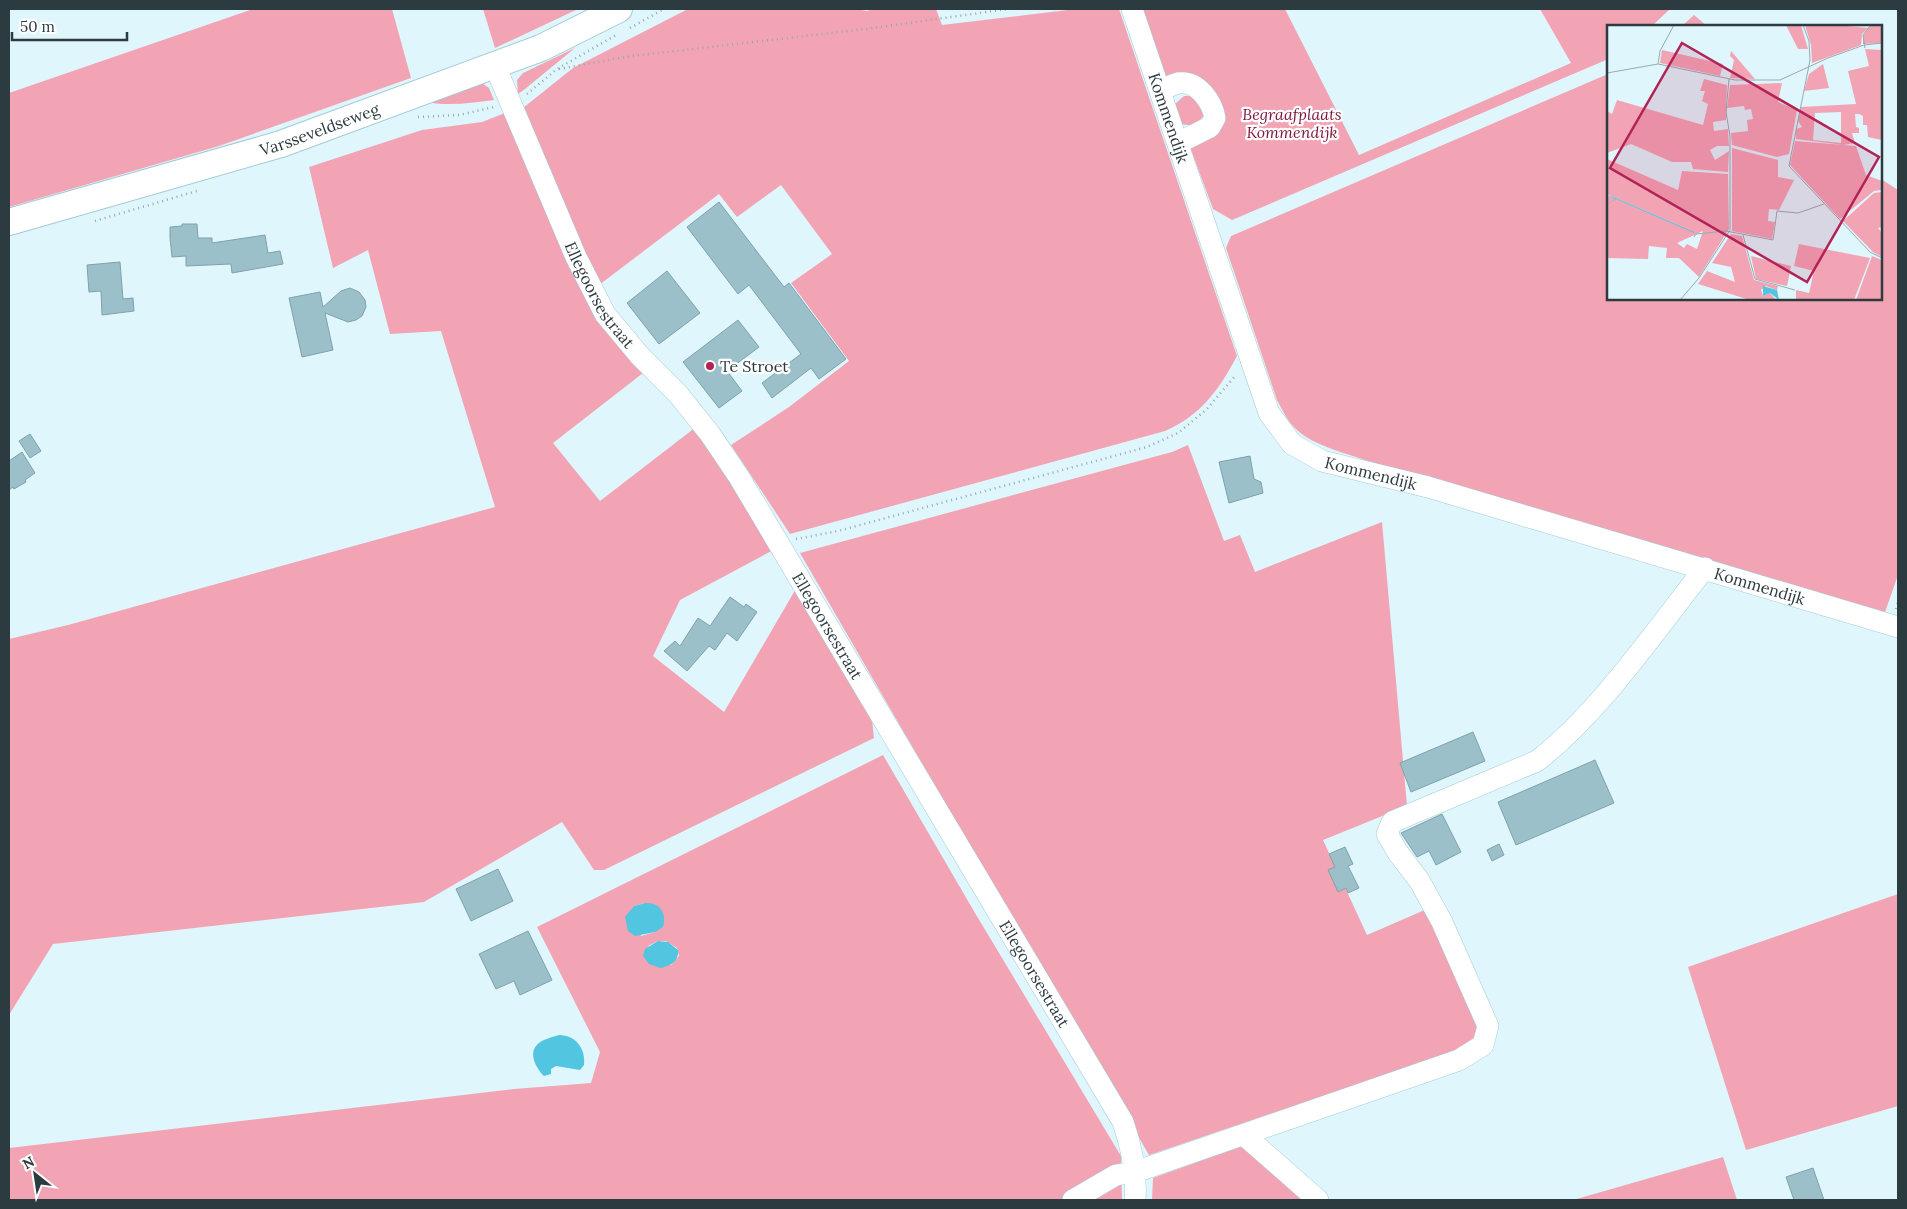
<svg xmlns="http://www.w3.org/2000/svg" width="1907" height="1209" viewBox="0 0 1907 1209" font-family="Lora,serif">
<style>
.green{fill:#f2a4b4;fill-rule:evenodd}
.water{fill:#52c5e1}
.building{fill:#9bc0ca;stroke:#7ea2ac}
.lines{fill:none;stroke-linecap:round;stroke-linejoin:round}
.minor-casing{stroke:#a5cad5;stroke-width:22}
.major-casing{stroke:#a5cad5;stroke-width:28}
.path{stroke:#95a9ae;stroke-width:2.5;stroke-dasharray:1 4;stroke-linecap:butt}
.minor{stroke:#fff;stroke-width:21}
.major{stroke:#fff;stroke-width:26}
.poi-dot{fill:#b22255;stroke:#fefefe;stroke-width:2}
.labels{text-anchor:middle;dominant-baseline:central;stroke-width:4.5;stroke-linejoin:round;paint-order:stroke}
.park-label{font-size:16px;font-style:italic;fill:#7d153a;stroke:#fefefe}
.street-label{font-size:16px;fill:#2c3b3f;stroke:#fefefe}
.poi-label{font-size:16px;fill:#2c3b3f;stroke:#fefefe;text-anchor:start}
.inset-road{fill:none;stroke:#97abb0;stroke-width:1}
.view{fill:#b22255;fill-opacity:0.15;stroke:#b22255;stroke-width:2.5}
.inset-edge{fill:none;stroke:#2c3b3f;stroke-width:2.5}
</style>
<rect width="100%" height="100%" fill="#dff6fc"/>
<!-- green -->
<g class="green">
<path d="M253,9H392L411,78L219,146L9,207V93Z"/>
<path d="M483,9H578L495,48Z"/>
<path d="M688,9H859L866,11L875,9H936L942,25L1076,9H1119L1237,356C1219,390 1200,416 1165,431L790,534L731,445L789,407L849,361L791,283L832,254L781,185L737,217L719,194L599,285L523,108L573,68Z"/>
<path d="M1143,9H1285L1359,155L1571,63L1540,9H1670L1652,26H1608V59L1606,60L1232,220L1213,209L1190,147L1218,128L1183,76H1165Z"/>
<path d="M1694,15L1707,26H1682Z"/>
<path d="M575,48L525,89L518,94L517,80L523,73Z"/>
<path d="M1608,74V299H1881V179L1898,190V575L1885,612L1377,464C1353,455 1315,447 1297,430C1288,422 1283,411 1277,400L1226,248L1231,236Z"/>
<path d="M482,83L489,88L494,100C469,103 447,107 422,101Z"/>
<path d="M1184,96H1193L1204,114C1200,123 1192,127 1182,124L1175,104Z"/>
<path d="M505,113L643,373L553,443L600,501L696,427L775,549L680,600L653,656L724,712L797,587L872,719L874,738L604,870H594L562,822L424,902L53,944L9,1015V639L68,625L495,507L441,331L390,334L368,250L333,268L309,167L422,130L482,122Z"/>
<path d="M1188,445L1224,541L1240,535L1255,572L1382,522L1407,806L1323,840L1367,935L1427,909L1480,1031L1467,1047L1149,1155L800,553L1172,452Z"/>
<path d="M883,755L975,913L1121,1156L1122,1200H9V1148L514,1089L591,1083L600,1052L537,927ZM645,903L655,932L641,936L634,906ZM658,941H666L677,948L679,956L671,965L648,946Z"/>
<path d="M1898,894V1106L1746,1150L1688,967Z"/>
<path d="M1242,1146L1304,1200H1152L1153,1178Z"/>
<path d="M1723,1157L1737,1200H1573Z"/>
</g>
<!-- water -->
<g class="water">
<path d="M645,903C659,902 667,912 663,927L655,932L635,936L628,931L625,917L634,906Z"/>
<path d="M658,941L668,942L678,950C679,962 670,966 660,968L649,964L643,956L645,949Z"/>
<path d="M559,1035C576,1035 586,1049 584,1065L580,1070L556,1066L551,1069V1074L544,1076C536,1068 527,1052 539,1043C544,1039 553,1037 559,1035Z"/>
</g>
<!-- building -->
<g class="building">
<path d="M719,202L784,287L789,283L846,359L819,379L811,368L772,398L762,383L801,354L749,285L738,294L687,227Z"/>
<path d="M182,224H197L198,238H212V243L265,235L268,253L280,251L283,264L232,273L231,264L186,266V256L172,257L170,238V227L182,226Z"/>
<path d="M120,262L123,299L133,298L134,311L102,315L101,291L89,292L87,265Z"/>
<path d="M667,271L700,313L659,344L627,303Z"/>
<path d="M350,288L359,292L365,300L366,307L362,316L356,320L348,322L325,313L333,350L302,357L289,298L320,292L323,307L341,291Z"/>
<path d="M738,320L759,347L727,371L742,391L719,408L683,362Z"/>
<path d="M30,434L41,451L30,458L19,441Z"/>
<path d="M22,452L35,473L25,480L26,482L14,489L13,487L9,490V461Z"/>
<path d="M1250,456L1254,479L1261,482L1263,493L1229,503L1219,462Z"/>
<path d="M730,597L744,607L746,604L757,612L737,641L727,633L715,650L709,646L687,671L664,651L675,641L680,646L698,618L710,626Z"/>
<path d="M1473,732L1485,761L1411,792L1400,763Z"/>
<path d="M1595,760L1614,803L1516,845L1498,802Z"/>
<path d="M1442,814L1461,852L1436,865L1429,851L1417,857L1401,833Z"/>
<path d="M1499,844L1504,855L1492,861L1487,850Z"/>
<path d="M1345,847L1353,864L1348,866L1359,888L1348,893L1346,888L1338,892L1328,870L1335,867L1329,854Z"/>
<path d="M498,869L513,901L471,921L456,889Z"/>
<path d="M528,931L552,980L520,995L514,981L496,989L479,954Z"/>
<path d="M1813,1168L1824,1200H1794L1786,1177Z"/>
</g>
<g class="lines">
<defs>
<g id="minor">
<path id="s1" d="M1132,9L1269,413L1292,444L1322,461L1428,487L1898,627"/>
<path id="s2" d="M495,66L576,257L605,314L640,356L678,394L710,434L739,477L1123,1122C1132,1148 1137,1172 1135,1200"/>
<path d="M1160,90C1166,88 1172,85 1178,83C1198,80 1212,102 1215,118L1210,127L1178,143"/>
<path d="M1244,1135L1318,1200"/>
<path d="M1073,1200L1116,1175L1135,1172L1459,1060L1483,1045L1488,1026L1442,922L1419,880L1398,853L1387,834L1392,822L1537,761C1601,711 1654,632 1705,568"/>
</g>
<g id="major">
<path id="s3" d="M9,222L281,144L541,48L619,9"/>
</g>
</defs>
<!-- minor casing -->
<use href="#minor" class="minor-casing"/>
<!-- major casing -->
<use href="#major" class="major-casing"/>
<!-- path -->
<g class="path">
<path d="M630,28L664,9"/>
<path d="M559,69L632,56L866,29L1008,9"/>
<path d="M527,94L557,69L616,35"/>
<path d="M418,117L459,115L494,107"/>
<path d="M95,221L200,190"/>
<path d="M796,539L838,531L1147,447L1178,433L1206,410L1236,375"/>
<path d="M1896,609L1898,602"/>
</g>
<!-- minor -->
<use href="#minor" class="minor"/>
<!-- major -->
<use href="#major" class="major"/>
</g>
<!-- markers -->
<circle class="poi-dot" cx="710" cy="366" r="5"/>
<g class="labels">
<!-- park labels -->
<g class="park-label">
<text x="1292" y="114">Begraafplaats<tspan x="1292" dy="18">Kommendijk</tspan></text>
</g>
<!-- street labels -->
<g class="street-label">
<text stroke="none"><textPath href="#s1" startOffset="115">Kommendijk</textPath></text>
<text stroke="none"><textPath href="#s3" startOffset="324">Varsseveldseweg</textPath></text>
<text stroke="none"><textPath href="#s2" startOffset="252">Ellegoorsestraat</textPath></text>
<text stroke="none"><textPath href="#s1" startOffset="550">Kommendijk</textPath></text>
<text stroke="none"><textPath href="#s1" startOffset="955">Kommendijk</textPath></text>
<text stroke="none"><textPath href="#s2" startOffset="656">Ellegoorsestraat</textPath></text>
<text stroke="none"><textPath href="#s2" startOffset="1061">Ellegoorsestraat</textPath></text>
</g>
<!-- poi labels -->
<g class="poi-label">
<text x="720" y="366">Te Stroet</text>
</g>
</g>
<!-- overview -->
<g transform="translate(1607 25)">
<rect width="275" height="275" fill="#dff6fc"/>
<path d="M179,0H194L201,24H191ZM198,0H230L261,3L255,9L254,20L205,38L204,20ZM263,0L275,1V18L256,19V11ZM258,24L275,25V115L261,112L260,100H256V91L252,89H248L249,102L252,103V108H245L248,118L237,120L189,114V104L195,102L191,96L194,82L249,79L241,46L262,41ZM234,87V118L206,115L208,88ZM55,25L116,39L113,51L53,38ZM124,26L148,54L123,53L127,35L123,31ZM216,39L222,63L197,66L202,49ZM97,54L120,60L119,95L106,97L107,106L121,104L122,121H110L103,125L108,135L122,126L121,147L86,144L84,137H65L24,119L0,128V86L5,89L10,75L96,100L101,79L95,76L98,66H93ZM175,58L171,77L190,85L182,129L170,132L125,120L124,108L141,106L140,95L146,94L144,84L138,85L137,81L120,83L123,60ZM188,116L249,121L259,150L275,156V165L267,166L233,194L183,140ZM125,123L171,135V152L187,155L172,185L162,184L161,196L168,197L165,214L125,206ZM0,134L71,165L75,146L121,149L122,204L92,252L72,233H59L60,223L42,221L41,234L0,233V170L87,207L0,169ZM96,206L90,224L80,219L77,223L70,218ZM275,167V202L271,203L275,208V232L266,227L236,196L267,168ZM124,209L135,211L147,255L171,261L170,265L159,261L154,265L156,271L163,268L169,275H143L91,259L100,246L128,257L124,242L105,238ZM192,219L263,233L247,275H189V265L202,268L207,246L187,241ZM144,231L184,241L180,261L149,254ZM265,231L275,235V275H249Z" fill="#f2a4b4" fill-rule="evenodd"/>
<path d="M0,169L87,207V208L9,174L0,180L8,174ZM156,261L170,265L172,275L163,268L156,271Z" fill="#52c5e1"/>
<path class="inset-road" d="M196,0L202,16L203,35L182,141L263,227L275,233M258,23L256,10L262,2M51,39L53,26L67,0M0,48L51,39L128,55H173L221,33L257,20L275,18M136,210L148,254L188,265M87,212L89,209L119,206L166,215L170,186L191,188L217,179M73,275L92,253L123,205V111L119,87L122,54"/>
<path class="view" d="M75,18L272,132L200,257L3,143Z"/>
<rect width="275" height="275" class="inset-edge"/>
</g>
<!-- border -->
<rect width="1907" height="1209" fill="none" stroke="#2c3b3f" stroke-width="20"/>
<!-- north arrow -->
<g transform="translate(35 1174) rotate(330)" stroke="#fefefe" stroke-width="4" paint-order="stroke">
<path d="M0-4L9 19L0 12L-9 19Z" fill="#2c3b3f"/>
<text y="-8" font-size="14" font-weight="bold" text-anchor="middle" fill="#2c3b3f">N</text>
</g>
<!-- scale -->
<path d="M12 32v8h115v-8" fill="none" stroke="#2c3b3f" stroke-width="2.5"/>
<text x="20" y="32" font-size="15" fill="#2c3b3f" stroke="#fefefe" stroke-width="4" paint-order="stroke">50 m</text>
</svg>
